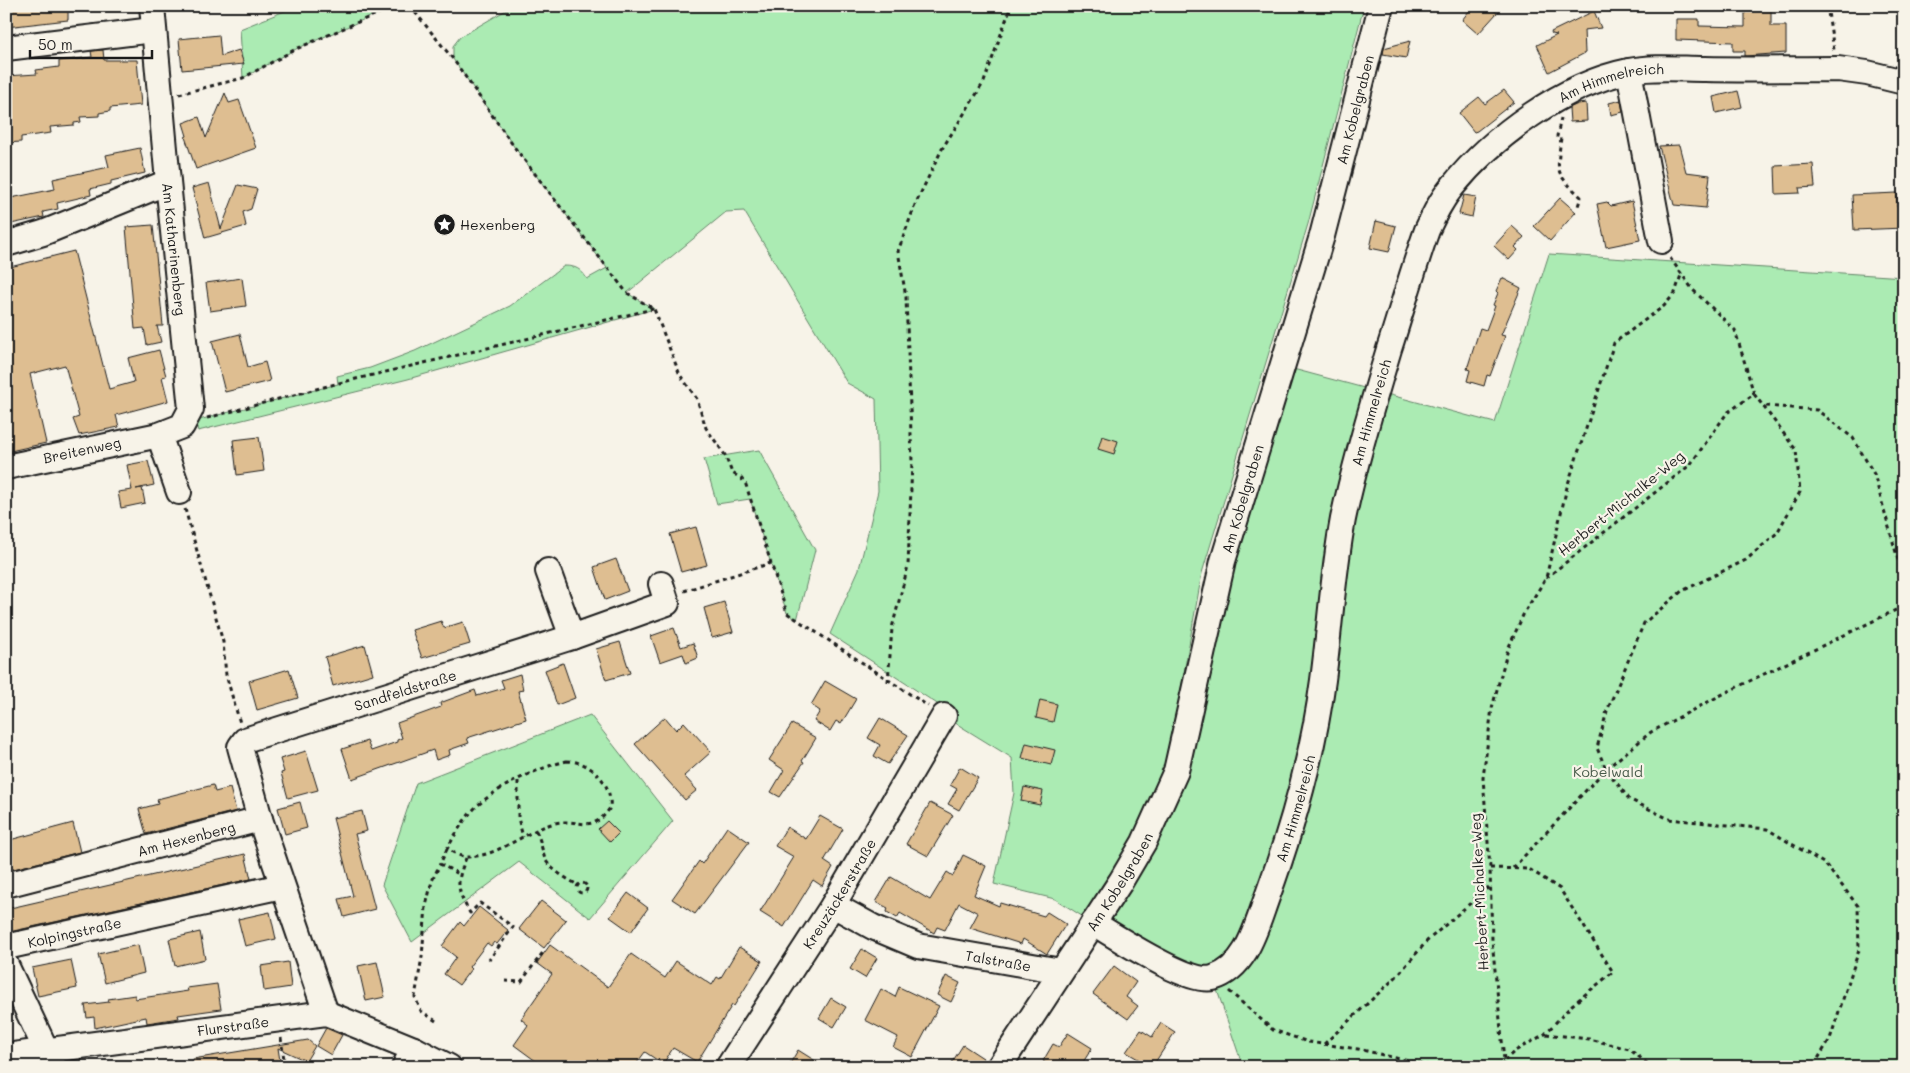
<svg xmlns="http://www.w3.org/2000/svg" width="1910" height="1073" viewBox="0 0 1910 1073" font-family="Mali,sans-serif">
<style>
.green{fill:#abebb3;stroke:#648468}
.building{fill:#debe91;stroke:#1c1c1c}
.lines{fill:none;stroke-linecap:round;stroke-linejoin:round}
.minor-casing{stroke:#1c1c1c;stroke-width:28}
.path{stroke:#1c1c1c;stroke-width:3;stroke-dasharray:4 4;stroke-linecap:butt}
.minor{stroke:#f7f3e8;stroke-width:24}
.labels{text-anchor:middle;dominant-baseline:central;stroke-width:4.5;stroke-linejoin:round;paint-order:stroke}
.street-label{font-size:14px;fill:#1c1c1c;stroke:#f7f3e8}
.poi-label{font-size:14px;fill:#1c1c1c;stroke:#f7f3e8;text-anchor:start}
.park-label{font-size:14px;fill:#475a49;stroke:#f7f3e8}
</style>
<rect width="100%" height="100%" fill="#f7f3e8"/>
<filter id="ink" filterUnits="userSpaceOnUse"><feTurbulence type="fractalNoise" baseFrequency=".02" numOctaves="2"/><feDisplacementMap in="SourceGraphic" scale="10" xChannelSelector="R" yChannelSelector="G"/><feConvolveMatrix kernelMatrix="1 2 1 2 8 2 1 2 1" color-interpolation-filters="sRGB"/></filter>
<g filter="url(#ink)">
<!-- green -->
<g class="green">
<path d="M297,6H395L296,49L243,78L240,29Z"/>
<path d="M513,6H1364L1308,224L1202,573L1173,733L1164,765L1152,798L1129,845L1085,918L1055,899L994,884L1014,793L1012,758L944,716L945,709L830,634L859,569L878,491L876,399L847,383L744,211L726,212L627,293L654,309L408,379L198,431L195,421L338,384L337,376L370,368L415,351L510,306L564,266C576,266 581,269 587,279L607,268L515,148L453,59V46L460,37Z"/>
<path d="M1549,254L1904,277V1067H1243L1213,978L1093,923L1144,842L1282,366L1495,423Z"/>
<path d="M759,450L815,550L797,620L787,613L750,499L717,504L704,459Z"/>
<path d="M590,715L673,821L590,918L519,862L412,942L382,885L416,783Z"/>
</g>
<!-- building -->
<g class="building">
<path d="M68,6V20L6,27V7Z"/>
<path d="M1473,6H1489L1497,13L1478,34L1462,20Z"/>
<path d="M1745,6H1771V26H1786V53L1745,56V51H1733V42L1676,40V19H1699V26L1745,27Z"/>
<path d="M1594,11L1601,28L1584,30L1585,53L1549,72L1537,45L1557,35L1552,34L1551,32Z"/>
<path d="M219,35L221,56L239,50L244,64L182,70L179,39Z"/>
<path d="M1410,41L1406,58L1383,54L1384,48Z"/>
<path d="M103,50L104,60H137L141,105L110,108V111L99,113V116L80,117L81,122L74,123V125L50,127L51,133L21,137V142L6,143V101H9L6,76L37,74L36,70L59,67V61L92,57L91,51Z"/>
<path d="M1504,90L1514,102L1477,131L1474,132L1459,113L1479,97L1485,104Z"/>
<path d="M1738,91L1742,107L1716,113L1713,97Z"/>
<path d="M225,93L229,103L239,100L256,148L196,169L185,137L187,136L183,123L199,117L206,138Z"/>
<path d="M1621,100L1623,112L1611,115L1609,103Z"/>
<path d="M1586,103L1587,121L1570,122L1569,108L1578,104Z"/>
<path d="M1679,145L1686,172L1710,175L1706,208L1674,205L1659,146Z"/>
<path d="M140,148L145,173L111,181V184L90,189L91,195L57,203L58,209L43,212L44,217L6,225V199L55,189L53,179L109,167L106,155Z"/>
<path d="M1813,164L1815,187L1799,188L1800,193L1776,194L1775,166Z"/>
<path d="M209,183L221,229L238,185L257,189L251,209L243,212L246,226L205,238L192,188Z"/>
<path d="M1897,193V207L1904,209V228L1854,230L1852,195Z"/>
<path d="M1464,195L1476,197L1472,217L1459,214Z"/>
<path d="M1560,198L1576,212L1550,241L1534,226Z"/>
<path d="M1632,201L1640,240L1606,247L1597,204L1607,202L1611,206Z"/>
<path d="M1376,221L1396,226L1389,252L1370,248Z"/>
<path d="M153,225L163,326H157L161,342L147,345L144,328L135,329L126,227Z"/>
<path d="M1512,226L1524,237L1515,247L1518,250L1509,260L1494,246Z"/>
<path d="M74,251L109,389L134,382L128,358L159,350L166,376L162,377L168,401L116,415L119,427L79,435L73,419L79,417L65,365L30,374L46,443L6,452V268Z"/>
<path d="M242,278L246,306L210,311L206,283Z"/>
<path d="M1502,278L1521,288L1501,335L1505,336L1490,376L1487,375L1484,386L1467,381L1470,370L1467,369L1480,328L1486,330L1495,306L1493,305L1498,293L1496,291Z"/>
<path d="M240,334L248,367L265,362L270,381L225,392L212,341Z"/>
<path d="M1102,436L1118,441L1114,454L1098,449Z"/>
<path d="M259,437L264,471L237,475L233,440Z"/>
<path d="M148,461L154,485L136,489L142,488L145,503L121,508L118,492L132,490L127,465Z"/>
<path d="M696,527L707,565L681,572L670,534Z"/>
<path d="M616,559L628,591L605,600L594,567Z"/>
<path d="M724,602L733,632L712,638L704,608Z"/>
<path d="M441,621L444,628L463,622L470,644L422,658L412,630Z"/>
<path d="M674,628L681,647L693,643L698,658L686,663L683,654L660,662L651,636Z"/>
<path d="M620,642L630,673L606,680L596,649Z"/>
<path d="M365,645L373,674L333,686L325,657Z"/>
<path d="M563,663L575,698L557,705L545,670Z"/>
<path d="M289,669L298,698L257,710L249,681Z"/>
<path d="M520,674L523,690L518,691L526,719L467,738L469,743L449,750L450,755L436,760L433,750L352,779L342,749L367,741L371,751L397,742V740L402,738L397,723L441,707L440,703L475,690L477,696L504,688L501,680Z"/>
<path d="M825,681L856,699L841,724L836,721L830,731L814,721L820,711L811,705Z"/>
<path d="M1040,700L1057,704L1053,722L1036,718Z"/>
<path d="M665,717L676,730L684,722L711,752L684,776L697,790L685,800L635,744Z"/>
<path d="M880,718L908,735L888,764L874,756L880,745L868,738Z"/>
<path d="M792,724L816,738L802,761L804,762L780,797L771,792L784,770L769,760Z"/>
<path d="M1026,743L1055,750L1051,765L1022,758Z"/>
<path d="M306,751L318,790L288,798L281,773L284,772L280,759Z"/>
<path d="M960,767L978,778L959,810L948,804L957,789L950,785Z"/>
<path d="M213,785L215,792L230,788L236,811L146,834L139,809L158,804L157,799Z"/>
<path d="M1024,787L1043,791L1040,805L1021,801Z"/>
<path d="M300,802L307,828L285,834L278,808Z"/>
<path d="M930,803L953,815L928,856L906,844Z"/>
<path d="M362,811L367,831L355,834L375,909L344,917L339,899L353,896L333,818Z"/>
<path d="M820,816L843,829L824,861L833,867L822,886L813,880L784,927L760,912L794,857L775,846L787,827L806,839Z"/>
<path d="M607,821L619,833L610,842L598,829Z"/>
<path d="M73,823L80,852L6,871V841Z"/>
<path d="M727,827L749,842L695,914L672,899L699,861L702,864Z"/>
<path d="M245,854L251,879L9,932L6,909Z"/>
<path d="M963,855L986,866L974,895L999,906L1000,903L1044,916L1047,912L1066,924L1047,954L1023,939L1021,944L970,928L978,913L959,903L945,930L937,927L934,933L900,913L897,918L887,912L888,908L876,902L891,877L930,900L947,872L953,876Z"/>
<path d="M628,893L648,908L631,932L610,917Z"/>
<path d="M541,901L566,920L544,948L519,929Z"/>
<path d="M479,907L508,930L497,944L494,942L491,946L487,943L469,967L471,969L459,985L444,974L456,957L442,946L460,922L464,926Z"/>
<path d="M270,912L276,939L245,946L238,919Z"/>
<path d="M200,932L205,959L175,966L169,939Z"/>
<path d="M138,945L144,973L105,983L98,954Z"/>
<path d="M550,945L608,987L631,954L665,978L676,961L712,985L717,977L720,979L739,947L762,961L734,1006L732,1005L697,1062L673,1048L663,1064L645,1052L634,1067H544L514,1045L528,1025L521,1019L552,974L537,963Z"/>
<path d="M862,949L877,958L865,978L850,969Z"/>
<path d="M71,960L77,988L38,996L32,968Z"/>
<path d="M288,962L291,987L264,991L261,966Z"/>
<path d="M377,962L385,997L366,1001L358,966Z"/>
<path d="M1114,966L1136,982L1126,997L1138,1006L1128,1019L1093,994Z"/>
<path d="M946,976L960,983L951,1002L937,995Z"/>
<path d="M217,984L221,1009L178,1015L179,1018L147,1023L146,1017L95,1028L94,1017L87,1018L85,1005L109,1002L108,999L135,995V999L188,991L187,988Z"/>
<path d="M899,987L939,1006L912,1057L893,1047L898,1037L865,1020L881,989L895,997Z"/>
<path d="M831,998L846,1007L834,1027L819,1018Z"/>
<path d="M1161,1023L1175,1032L1152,1067L1126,1052L1141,1030L1152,1037Z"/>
<path d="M326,1028L342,1035L331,1055L316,1046Z"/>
<path d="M1068,1033L1092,1048L1080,1067H1052L1043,1061L1053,1044L1059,1047Z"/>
<path d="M308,1040L315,1046L306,1061L278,1048L281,1067H193V1059Z"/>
<path d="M963,1045L983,1058L978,1067H949Z"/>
<path d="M798,1050L825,1067H788Z"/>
</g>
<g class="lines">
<defs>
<g id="minor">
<path d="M152,6L168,182"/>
<path d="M6,48L153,30"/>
<path d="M1629,71L1661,241"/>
<path id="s1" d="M6,244L43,233L168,182L191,409L182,426L159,435L6,467"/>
<path d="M159,435L179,492"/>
<path d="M548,571L572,637"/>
<path id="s2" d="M6,885L260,819"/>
<path id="s3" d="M833,905L873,927L918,946L1061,971"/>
<path id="s4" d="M1093,923C1117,937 1188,985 1213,978C1246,968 1256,928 1266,900C1292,829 1313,756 1323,680C1330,627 1333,573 1343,519C1355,462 1372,405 1389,349C1402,309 1413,269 1427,230C1434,215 1441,200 1452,187C1493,136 1564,84 1629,71C1654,66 1680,69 1705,69C1749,70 1793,69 1838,69L1867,73L1904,82"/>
<path id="s5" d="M6,947L282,886"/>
<path d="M6,965L54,1067"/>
<path id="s6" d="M326,1013L260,819L240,747L245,740L572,637L667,603L661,584"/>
<path id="s7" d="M6,1056L326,1013L414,1049L449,1067"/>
<path d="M404,1067L414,1049"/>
<path id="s8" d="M728,1067L833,905L944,716"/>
<path id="s9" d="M999,1067L1121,881L1144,842L1176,771L1223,561L1322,236L1381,6"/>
</g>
</defs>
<!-- minor casing -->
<use href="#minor" class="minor-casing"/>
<!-- path -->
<g class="path">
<path d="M410,6L453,59L515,148L627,293L654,309L680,375L697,399L706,428L725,455L732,473L741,478L746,485L787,613L928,706"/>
<path d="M1827,6L1834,50"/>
<path d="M179,94L243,78L296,49L395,6"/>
<path d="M1561,118L1557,136L1561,137C1557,174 1554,171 1581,197L1578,206"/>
<path d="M1670,258L1693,290L1735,330L1754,394"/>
<path d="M1766,406L1817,410L1853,438L1874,474L1904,581"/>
<path d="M207,418L339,383L653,309"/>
<path d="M185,509L223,642L226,675L240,723"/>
<path d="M1546,578L1690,465L1727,413L1754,394L1796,450L1800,492L1777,533L1746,560L1682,591L1644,623L1607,711L1597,748L1606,769L1629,799L1669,819L1767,829L1825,864L1858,906L1859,950L1830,1039L1813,1067"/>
<path d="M684,591L771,563"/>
<path d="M888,682L892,628L908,566L912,462L906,297L898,251L915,205L942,149L984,82L1011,6"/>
<path d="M567,761C591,761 613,784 610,808C592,835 579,818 555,823C525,831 500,856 468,857C462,858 453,852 447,849C455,835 463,820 475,808C495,788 539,767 567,761Z"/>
<path d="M518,781V818L523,837"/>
<path d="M536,831C541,840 543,856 546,861C553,871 567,879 578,885"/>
<path d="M447,849L440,864L459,874"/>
<path d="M466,858C456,883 456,889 470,913L480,903L513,927L489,960"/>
<path d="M1490,868L1529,869L1560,889L1613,972L1572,1005L1545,1034L1515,1051L1505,1060"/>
<path d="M1513,868L1606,769L1651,732L1725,693L1904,606"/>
<circle cx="582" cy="888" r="5"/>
<path d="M505,981L521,982L544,951"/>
<path d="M1229,991L1273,1030L1308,1042L1358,1049L1434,1067"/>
<path d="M436,1021L421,1011L415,997L422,957L426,906L432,881L440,864"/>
<path d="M1546,1034L1589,1039L1629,1049L1652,1067"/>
<path d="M281,1038L285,1067"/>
<path d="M1324,1044L1396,977L1427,941L1490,886"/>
<path d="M1082,1064L1087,1067"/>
<path d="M1503,1067L1504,1060L1492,940L1490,868L1483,778L1492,708L1508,649L1524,613L1546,578L1567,487L1614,343L1664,306L1675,293L1681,275"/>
</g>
<!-- minor -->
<use href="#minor" class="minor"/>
</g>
</g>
<!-- icons -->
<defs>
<symbol id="sight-disc" viewBox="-11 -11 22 22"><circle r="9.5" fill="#1c1c1c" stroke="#f7f3e8"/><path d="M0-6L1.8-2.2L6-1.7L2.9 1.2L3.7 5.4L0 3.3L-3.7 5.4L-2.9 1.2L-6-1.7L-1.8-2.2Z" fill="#fff"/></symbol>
</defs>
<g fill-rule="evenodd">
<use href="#sight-disc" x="432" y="212" width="25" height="25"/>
</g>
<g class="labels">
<!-- street labels -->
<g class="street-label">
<text stroke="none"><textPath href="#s4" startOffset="1168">Am Himmelreich</textPath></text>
<text stroke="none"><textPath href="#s9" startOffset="1031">Am Kobelgraben</textPath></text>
<text stroke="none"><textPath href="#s1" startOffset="241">Am Katharinenberg</textPath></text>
<text stroke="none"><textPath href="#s4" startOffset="732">Am Himmelreich</textPath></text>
<text transform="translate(82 450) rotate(-12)">Breitenweg</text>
<text stroke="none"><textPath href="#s9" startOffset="626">Am Kobelgraben</textPath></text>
<text transform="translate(1621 503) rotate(-39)">Herbert-Michalke-Weg</text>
<text stroke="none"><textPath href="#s6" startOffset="456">Sandfeldstraße</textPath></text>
<text stroke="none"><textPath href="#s4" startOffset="328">Am Himmelreich</textPath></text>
<text stroke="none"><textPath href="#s2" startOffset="186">Am Hexenberg</textPath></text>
<text stroke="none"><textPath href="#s9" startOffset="221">Am Kobelgraben</textPath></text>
<text transform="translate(1479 892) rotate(-93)">Herbert-Michalke-Weg</text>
<text stroke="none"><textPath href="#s8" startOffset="206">Kreuzäckerstraße</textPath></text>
<text stroke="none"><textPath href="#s5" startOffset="70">Kolpingstraße</textPath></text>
<text stroke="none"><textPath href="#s3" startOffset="176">Talstraße</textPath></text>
<text stroke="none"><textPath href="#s7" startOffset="229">Flurstraße</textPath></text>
</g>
<!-- poi labels -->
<g class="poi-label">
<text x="460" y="224">Hexenberg</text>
</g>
<!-- park labels -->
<g class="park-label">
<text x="1608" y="771">Kobelwald</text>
</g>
</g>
<!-- margin -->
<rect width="1910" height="1073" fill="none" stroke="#f7f3e8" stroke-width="25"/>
<rect x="12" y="12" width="1885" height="1048" fill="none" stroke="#1c1c1c" stroke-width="2" filter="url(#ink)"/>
<!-- scale -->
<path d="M30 50v8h122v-8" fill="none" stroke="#1c1c1c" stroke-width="2.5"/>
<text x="38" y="50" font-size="15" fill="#1c1c1c" stroke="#f7f3e8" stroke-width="4" paint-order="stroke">50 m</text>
</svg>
